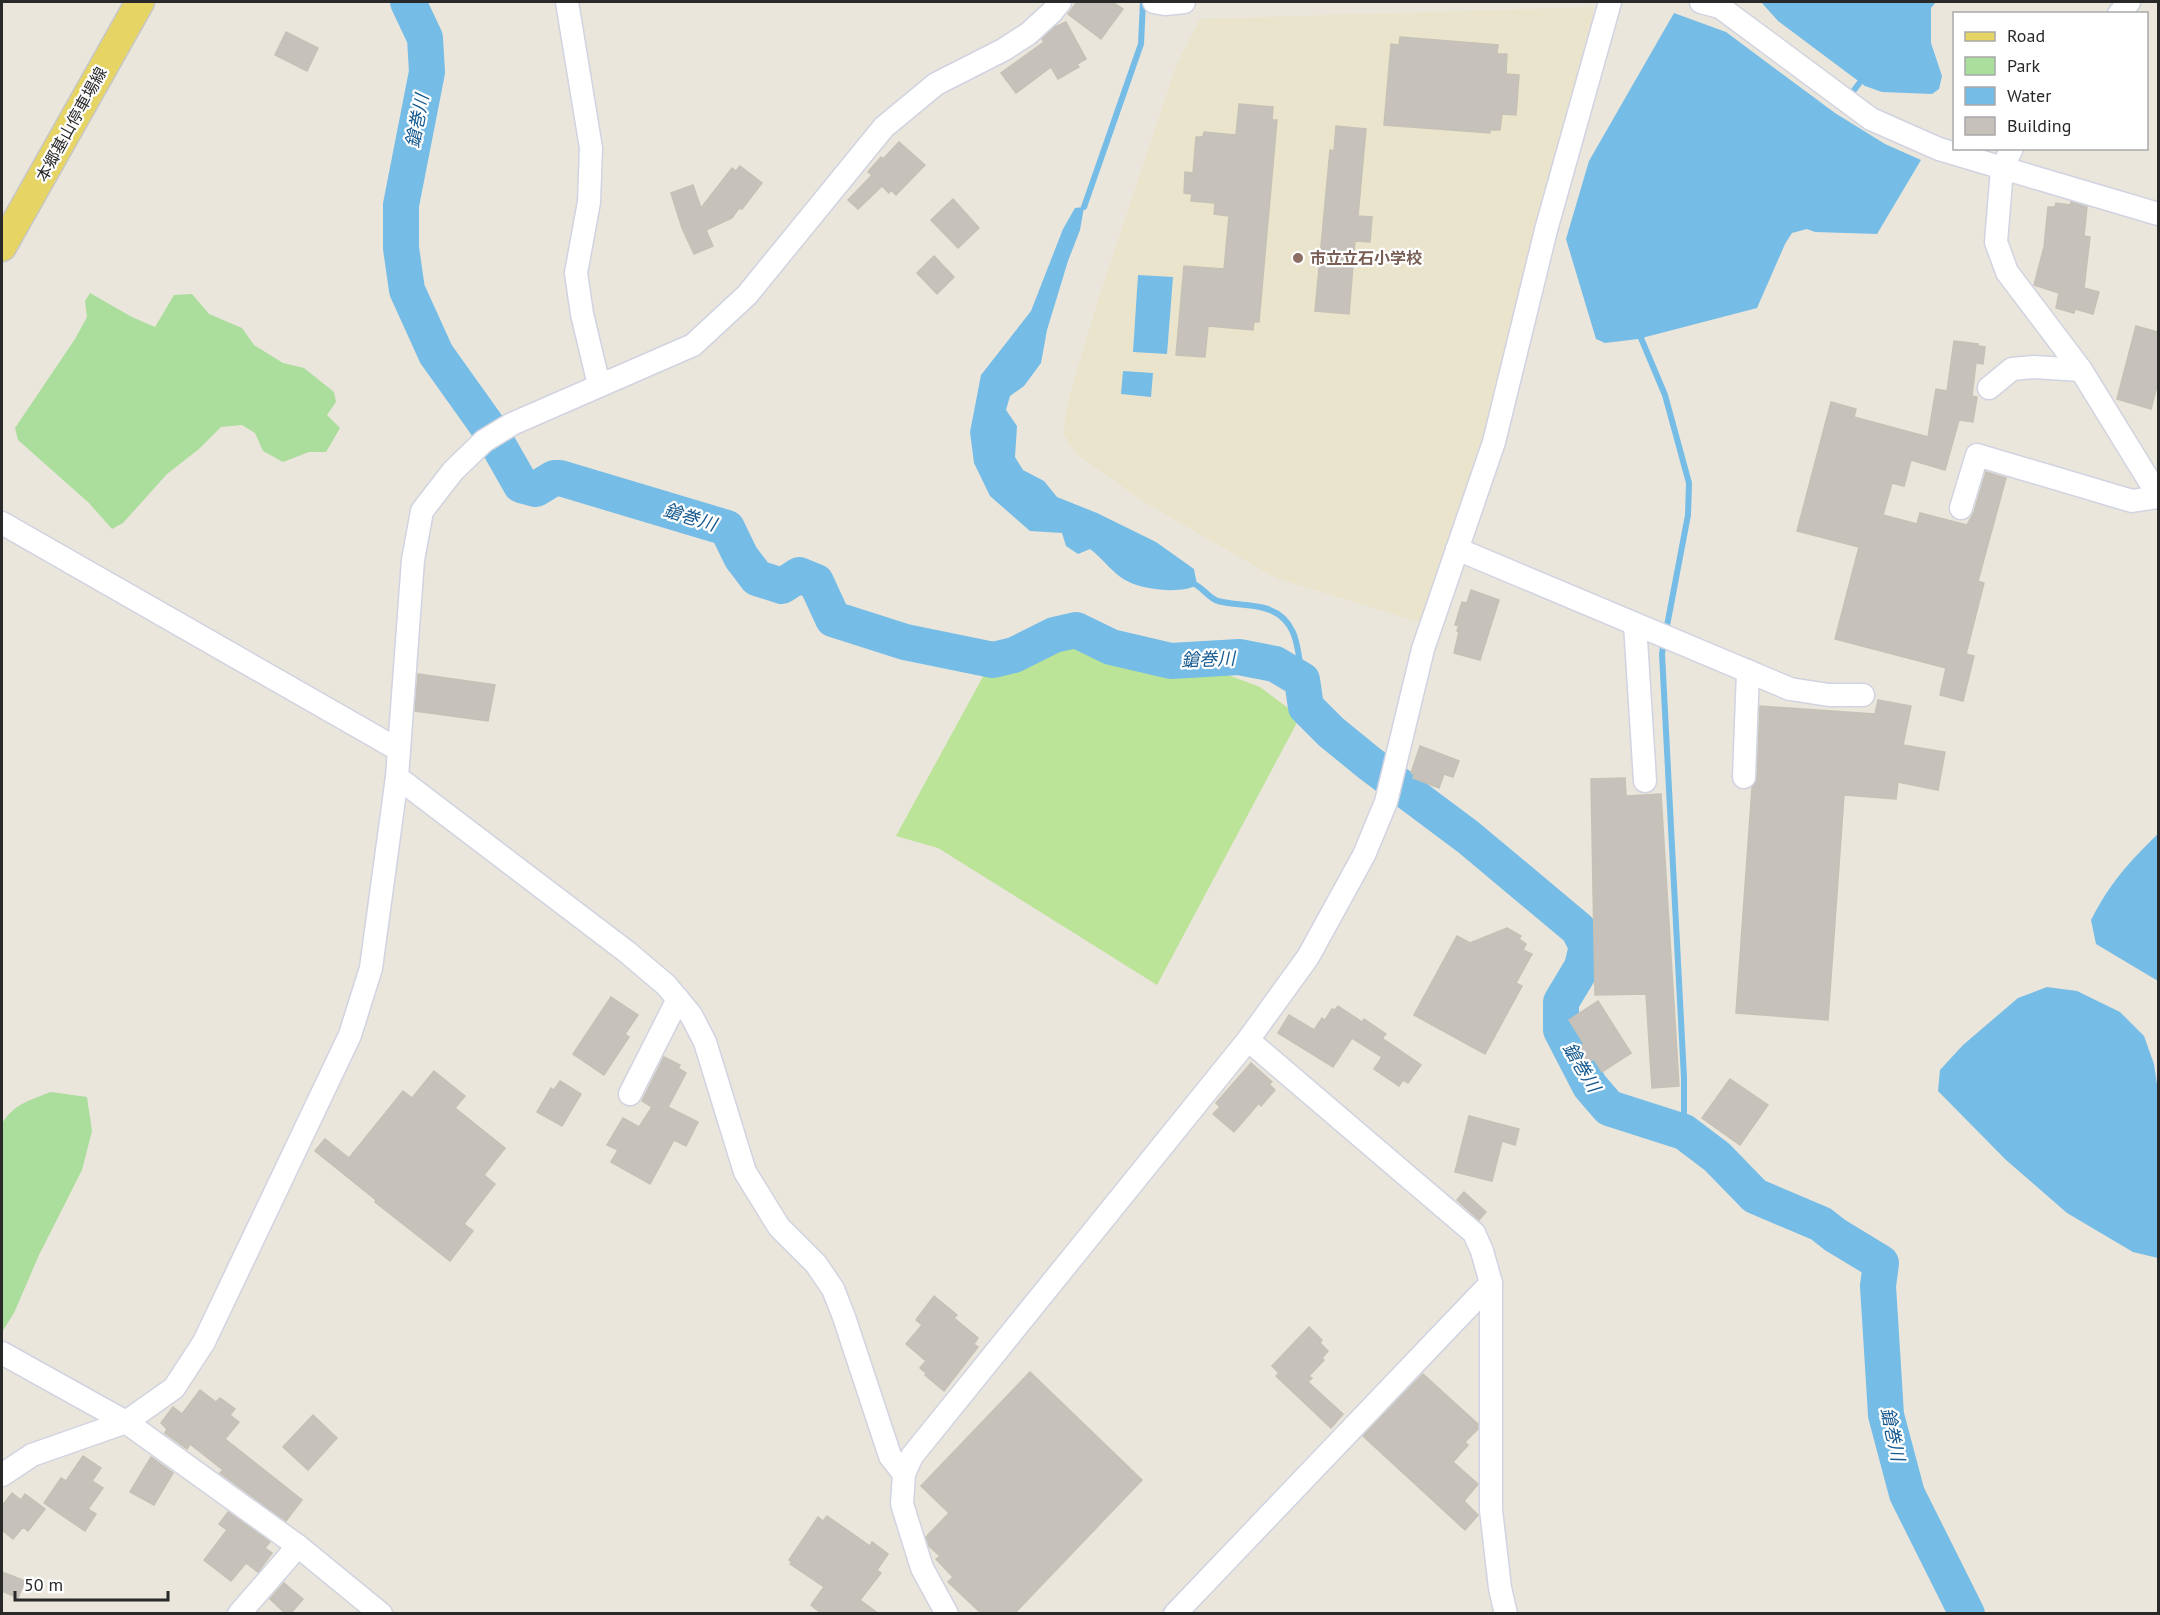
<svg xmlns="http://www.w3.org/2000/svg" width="2160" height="1615" viewBox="0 0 2160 1615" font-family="'PT Sans','Noto Sans JP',sans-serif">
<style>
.education{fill:#ebe4cc}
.green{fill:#abdd9c}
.pitch{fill:#bce498}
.water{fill:#75bce6}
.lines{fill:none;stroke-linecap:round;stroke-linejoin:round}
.stream{stroke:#75bce6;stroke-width:6}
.river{stroke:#75bce6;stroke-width:36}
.building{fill:#c6c2bb;stroke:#c5c1b6;stroke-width:1.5}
.minor-casing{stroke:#d1d3e1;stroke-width:25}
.major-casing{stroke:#c7c7c7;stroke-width:31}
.minor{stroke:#fff;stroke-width:22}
.major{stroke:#e6d565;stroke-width:28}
.education-dot{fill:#8d6e63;stroke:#fff;stroke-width:2}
.labels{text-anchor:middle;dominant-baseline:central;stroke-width:4.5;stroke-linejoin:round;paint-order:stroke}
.street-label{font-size:16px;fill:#292929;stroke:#fff}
.education-label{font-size:16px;font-weight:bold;fill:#785e54;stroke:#fff;text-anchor:start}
.water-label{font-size:18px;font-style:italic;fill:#165a90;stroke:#fff}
</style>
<rect width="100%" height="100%" fill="#eae6dc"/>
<!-- education -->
<path class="education" d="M1593,7V26L1478,471L1419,622L1276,578L1147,504L1075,453L1063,433L1068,401L1098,300L1176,66L1200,19Z"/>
<!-- green -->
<g class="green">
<path d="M90,293L132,317L155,327L174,295L192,294L209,314L242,328L254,345L283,363L304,368L334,392L336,402L327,415L340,428L326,452H309L283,462L263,451L255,433L242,425L221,427L199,449L167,474L123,523L112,529L89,503L18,440L15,428L75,339L87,317L85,301Z"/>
<path d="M51,1092L87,1097L92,1131L82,1170L39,1255L14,1313L2,1332V1124C12,1105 32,1099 51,1092Z"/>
</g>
<!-- pitch -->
<path class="pitch" d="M1082,643L1131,663L1182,670L1220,672L1260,687L1300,717L1157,985L938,848L896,836L986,671L1017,663L1057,644Z"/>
<!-- water -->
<g class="water">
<path d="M1761,2H1936L1931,8V43L1942,76L1939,89L1932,94L1882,92L1865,86L1778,21Z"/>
<path d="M1674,13L1726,32L1835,113L1885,144L1921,160L1877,234L1815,232L1807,229L1792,233L1785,244L1757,308L1638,339L1605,343L1596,339L1566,239L1589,161Z"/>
<path d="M1084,207L1080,230L1068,261L1047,330L1041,363L1024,386L1010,396L1006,410L1017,426L1015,457L1023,470L1044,481L1057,497L1097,513L1156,542L1194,569L1197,585C1182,594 1145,590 1129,582C1113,575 1104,559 1090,549L1078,554L1066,546L1062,533L1030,531L990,496L974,463L970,432L981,375L1031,311L1063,229L1075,208Z"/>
<path d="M1138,275L1173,277L1167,354L1133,352Z"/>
<path d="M1123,371L1153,373L1151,397L1121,394Z"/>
<path d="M2158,834V981L2096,944L2091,920C2110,883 2128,863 2158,834Z"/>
<path d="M2047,987L2077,991L2120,1012L2144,1036L2154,1064L2158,1091V1258L2133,1252L2067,1213L2006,1160L1938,1091L1940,1070L1963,1045L2018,998Z"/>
</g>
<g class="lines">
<!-- stream -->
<g class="stream">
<path d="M1847,96L1851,94L1864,77"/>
<path d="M1084,207L1141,44L1143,2"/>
<path d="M1638,331L1665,395L1689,483L1688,515L1666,631"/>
<path d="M1192,583C1202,586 1208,598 1218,601C1233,605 1249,604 1264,608C1299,617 1298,651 1302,680"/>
<path d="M1664,641L1662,654L1684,1078V1132"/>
</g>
<!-- river -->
<path class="river" d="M408,2L425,38L427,72L401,205V248L407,290L436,354L488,427L521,485L536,489L554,478H560L727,528L741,557L757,578L782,586L799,575L816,582L833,619L905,642L993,660L1014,655L1054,635L1076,630L1111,647L1171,661L1239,657L1275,664L1302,680L1306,707L1331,732L1369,763L1468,837L1578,929L1587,946L1582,967L1561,1002V1030L1590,1086L1609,1108L1684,1132L1717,1157L1755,1196L1821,1224L1835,1235L1881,1263L1878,1286L1886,1415L1907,1494L1967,1614"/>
</g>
<!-- building -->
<g class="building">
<path d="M1077,2H1112L1123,9L1101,39L1068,14Z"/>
<path d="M1066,22L1086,59L1077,64L1079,67L1058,79L1051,67L1016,93L1001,73L1044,42L1042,39L1055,27Z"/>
<path d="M286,32L318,48L307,71L275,55Z"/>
<path d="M1400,37L1498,45L1497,54H1507L1506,74L1519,75L1516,115L1502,114L1500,130H1490V133L1384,125L1391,44L1399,45Z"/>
<path d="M1239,104L1273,107L1272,120H1277L1259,322H1254L1253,330L1208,326L1205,357L1176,355L1184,266L1224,269L1229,216L1214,214L1215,203L1191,201L1192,194L1184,193L1185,172L1193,173L1196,137H1203L1204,132L1236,135Z"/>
<path d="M1336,126L1366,129L1358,216L1372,217L1370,242L1355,241L1349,314L1315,311L1330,150L1334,151Z"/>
<path d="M899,142L925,165L896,195L891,190L889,193L882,186L858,209L848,200L872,175L868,172L881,157L883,159Z"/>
<path d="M740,166L762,183L742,209L739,208L732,218L706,230L713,246L694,254L682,228L671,193L693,185L701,208L732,168L736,171Z"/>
<path d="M953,199L979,228L958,248L931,220Z"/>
<path d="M2071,202L2087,207L2084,236L2090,237L2084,288L2099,292L2093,314L2075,309L2074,313L2056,308L2059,293L2034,285L2044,247L2048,207H2055L2056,203L2070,205Z"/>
<path d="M934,256L954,277L937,294L917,273Z"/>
<path d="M2136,326L2158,332V382L2151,409L2117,399Z"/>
<path d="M1954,341L1978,344V346L1985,347L1983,364L1976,363L1972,396L1977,397L1973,422L1959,420L1945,470L1911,460L1904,486L1892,483L1883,515L1917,524L1920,513L1967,525L1974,512L1986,472L2006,478L1978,581L1984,583L1966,654L1974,656L1963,701L1940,695L1946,668L1835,639L1859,547L1797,531L1831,402L1856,409L1854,417L1928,437L1936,389L1947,391Z"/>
<path d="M1471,590L1499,600L1480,660L1454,653L1459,632L1457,631L1459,626L1455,625L1462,602L1467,603Z"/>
<path d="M418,674L495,685L488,721L415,711Z"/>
<path d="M1878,700L1911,706L1903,745L1945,752L1938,790L1898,782L1896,799L1844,795L1828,1020L1736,1013L1752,788L1757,778L1760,706L1875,714Z"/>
<path d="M1420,746L1459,761L1453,777L1444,774L1439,788L1413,778L1414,774L1411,773Z"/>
<path d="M1625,778L1626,796L1661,794L1679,1086L1652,1088L1646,994L1595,995L1591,779Z"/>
<path d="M1507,928L1521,936L1519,939L1526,944L1523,950L1532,954L1516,983L1522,986L1485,1054L1414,1015L1457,936L1470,943Z"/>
<path d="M611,997L638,1015L625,1034L629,1037L604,1075L573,1054Z"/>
<path d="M1598,1001L1631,1053L1602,1072L1594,1059L1588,1063L1578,1047L1584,1044L1569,1020Z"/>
<path d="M1338,1006L1362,1022L1364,1019L1386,1034L1382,1038L1421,1065L1408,1083L1403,1080L1399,1086L1374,1069L1382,1057L1352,1038L1333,1067L1278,1033L1289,1015L1314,1030L1322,1018L1325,1020L1332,1009L1335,1010Z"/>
<path d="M664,1057L680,1065L678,1068L686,1073L668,1107L698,1122L686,1146L674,1140L650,1184L611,1162L618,1150L607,1145L623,1118L639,1127L652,1107L642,1101Z"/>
<path d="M1251,1063L1272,1082L1269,1084L1275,1090L1261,1106L1259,1103L1234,1132L1213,1114L1220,1107L1216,1103Z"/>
<path d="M434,1071L465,1096L455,1108L505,1148L484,1175L495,1184L464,1224L473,1231L450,1261L375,1202L376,1200L315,1151L325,1139L349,1158L403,1091L412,1098Z"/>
<path d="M1730,1079L1768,1105L1740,1145L1702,1118Z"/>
<path d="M560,1081L581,1094L562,1126L537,1112L551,1088L554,1090Z"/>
<path d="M1469,1116L1519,1129L1515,1145L1502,1141L1492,1181L1455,1172Z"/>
<path d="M1464,1192L1486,1212L1479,1220L1457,1200Z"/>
<path d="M934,1296L957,1315L954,1318L978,1338L974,1344L978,1347L944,1391L925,1375L926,1373L920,1368L926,1361L906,1344L922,1325L916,1320Z"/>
<path d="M1309,1327L1322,1340L1320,1343L1328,1351L1322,1358L1324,1360L1309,1376L1312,1378L1308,1382L1343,1414L1331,1428L1276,1376L1279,1373L1272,1366Z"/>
<path d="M1030,1372L1142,1480L1014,1614H982L948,1582L953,1577L936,1559L940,1556L929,1546L926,1537L949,1513L921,1486Z"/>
<path d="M1423,1374L1478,1424V1429L1465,1442L1468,1445L1453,1462L1478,1484L1464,1501L1478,1515L1465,1530L1363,1436Z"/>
<path d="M200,1390L216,1402L220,1398L235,1409L230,1415L239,1422L225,1439L302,1500L286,1521L220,1473L223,1470L190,1444L187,1449L165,1433L167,1429L161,1423L173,1407L182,1414Z"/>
<path d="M313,1415L337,1438L308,1470L283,1447Z"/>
<path d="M83,1456L101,1468L92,1481L103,1488L88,1509L96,1514L85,1531L44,1503L61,1478L66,1481Z"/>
<path d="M151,1457L173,1473L154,1505L130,1492Z"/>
<path d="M12,1493L21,1500L25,1494L45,1509L28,1531L23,1527L13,1539L2,1530V1506Z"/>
<path d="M228,1512L270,1542L265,1548L272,1553L258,1572L246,1563L231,1581L204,1560L227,1530L219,1524Z"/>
<path d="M827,1516L870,1546L872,1542L888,1554L877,1570L881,1573L860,1600L879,1614H822L811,1605L824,1587L790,1564L792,1562L789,1560L818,1517L823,1521Z"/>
<path d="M2,1572L25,1581L18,1598L2,1591Z"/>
<path d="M284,1583L303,1599L290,1614H286L270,1599Z"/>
</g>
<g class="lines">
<defs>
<g id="minor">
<path d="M567,2L591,148L589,202L576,273L582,314L599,385"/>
<path d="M1154,2L1165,4L1184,2"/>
<path d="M1701,2L1720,7L1871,119L1939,149L2158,214"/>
<path d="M2119,14L2129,2"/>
<path d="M2012,148L2002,169L1996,242L2007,272L2081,370L2158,495"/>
<path d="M1989,388L2012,369L2034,367L2081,370"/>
<path d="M1961,508L1977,455L2132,501L2158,497"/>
<path d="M2,523L399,750"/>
<path d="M1457,549L1790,689L1829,695H1863"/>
<path d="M1635,624L1645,781"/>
<path d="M397,777L627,952L666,985L691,1015L705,1042L745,1172L779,1227L816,1264L833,1289L844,1317L890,1456L904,1474"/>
<path d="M1744,777L1748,671"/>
<path d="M1248,1040L1474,1233L1482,1251L1491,1283V1510L1500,1588L1506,1614"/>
<path d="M630,1094L678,999"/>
<path d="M2,1353L126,1422L298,1546L381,1614"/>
<path d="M2,1475L32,1455L126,1422L174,1388L204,1342L350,1035L371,968L397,777L413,560L422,511L453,471L484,441L512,424L693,345L747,295L884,127L936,84L1003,50L1028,34L1052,12L1060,2"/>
<path d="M239,1614L298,1546"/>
<path d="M947,1614L922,1568L902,1504L904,1474L912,1456L1248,1040L1308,957L1364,855L1386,802L1423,649L1494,442L1546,230L1610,2"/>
<path d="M1175,1614L1491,1283"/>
</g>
<path id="major" d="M2,247L140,2"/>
</defs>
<!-- minor casing -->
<use href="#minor" class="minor-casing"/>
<!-- major casing -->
<use href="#major" class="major-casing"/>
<!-- minor -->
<use href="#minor" class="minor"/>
<!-- major -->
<use href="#major" class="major"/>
</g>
<!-- markers -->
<circle class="education-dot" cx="1298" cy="258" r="6"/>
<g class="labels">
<!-- street labels -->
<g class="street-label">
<text transform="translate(71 124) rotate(-61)">本郷基山停車場線</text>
</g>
<!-- education labels -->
<g class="education-label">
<text x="1310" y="258">市立立石小学校</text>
</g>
<!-- water labels -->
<g class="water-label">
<text transform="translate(417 121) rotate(-79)">鎗巻川</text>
<text transform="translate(690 517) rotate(17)">鎗巻川</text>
<text transform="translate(1208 659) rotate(-2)">鎗巻川</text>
<text transform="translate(1582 1067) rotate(59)">鎗巻川</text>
<text transform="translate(1893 1434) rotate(78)">鎗巻川</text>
</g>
</g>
<!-- border -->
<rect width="2160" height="1615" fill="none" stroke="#292929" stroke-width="6"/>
<!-- legend -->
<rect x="1953" y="12" width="195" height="138" fill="#ffffff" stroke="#a9a9a9" stroke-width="1.5"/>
<rect x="1965" y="32" width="30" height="9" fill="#e6d565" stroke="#a9a9a9" stroke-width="1.5"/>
<text x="2007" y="42" font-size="18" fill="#292929">Road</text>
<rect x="1965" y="57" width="30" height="18" fill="#abdd9c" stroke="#a9a9a9" stroke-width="1.5"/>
<text x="2007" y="72" font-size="18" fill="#292929">Park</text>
<rect x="1965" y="87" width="30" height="18" fill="#75bce6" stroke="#a9a9a9" stroke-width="1.5"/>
<text x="2007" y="102" font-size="18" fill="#292929">Water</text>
<rect x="1965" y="117" width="30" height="18" fill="#c6c2bb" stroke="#a9a9a9" stroke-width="1.5"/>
<text x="2007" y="132" font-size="18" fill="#292929">Building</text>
<!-- scale -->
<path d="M15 1591v9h153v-9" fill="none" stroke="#292929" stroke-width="3"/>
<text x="24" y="1591" font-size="18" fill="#292929" stroke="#ffffff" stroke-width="4.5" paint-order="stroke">50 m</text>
</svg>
